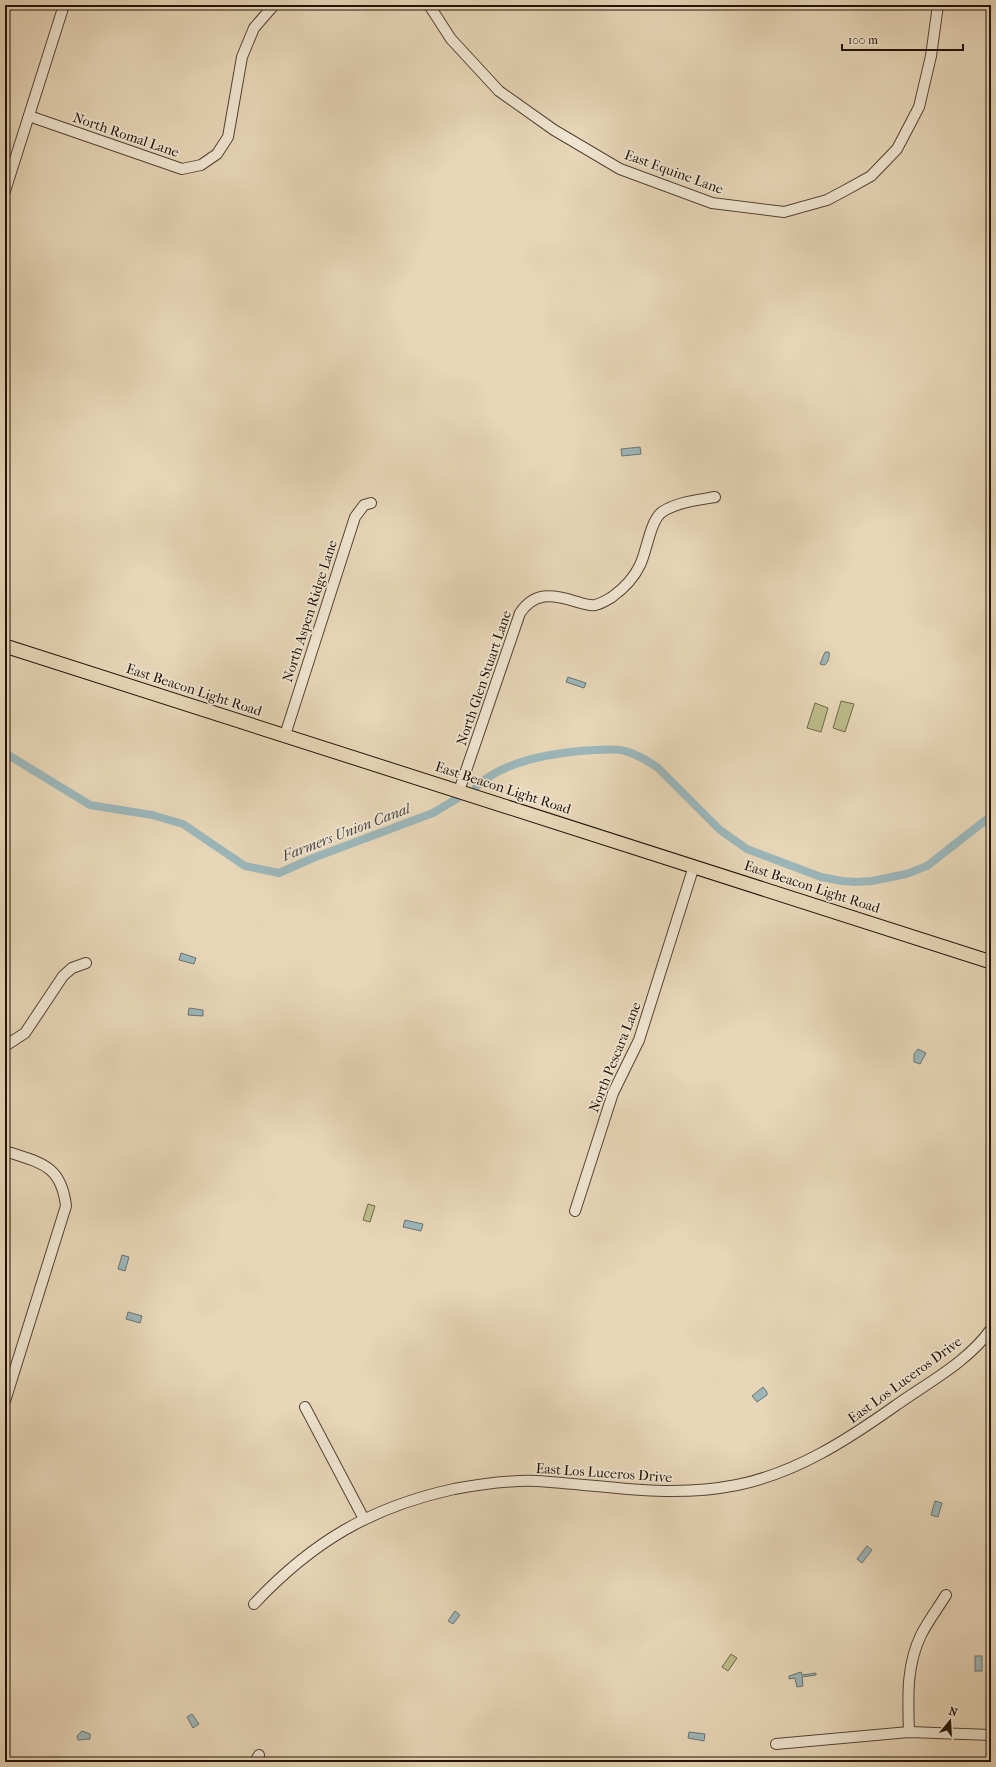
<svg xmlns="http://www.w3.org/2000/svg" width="996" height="1767" viewBox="0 0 996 1767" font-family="'IM FELL French Canon',serif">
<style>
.green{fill:#bcbc8a;stroke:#6f674a}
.water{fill:#9bb6b9;stroke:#6b7473}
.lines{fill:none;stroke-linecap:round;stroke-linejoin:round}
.canal{stroke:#9bb6b9;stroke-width:8}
.minor-casing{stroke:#534334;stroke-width:12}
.major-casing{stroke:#221209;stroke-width:15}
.minor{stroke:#efe4d0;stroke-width:10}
.major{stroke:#e7d6b7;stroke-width:13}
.labels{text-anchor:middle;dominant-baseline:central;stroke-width:3.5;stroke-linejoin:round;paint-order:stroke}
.street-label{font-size:14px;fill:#221209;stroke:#efe4d0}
.water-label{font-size:15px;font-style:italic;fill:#4c4b47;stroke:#efe4d0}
</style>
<rect width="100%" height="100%" fill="#e7d6b7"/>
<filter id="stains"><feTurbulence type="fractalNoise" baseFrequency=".005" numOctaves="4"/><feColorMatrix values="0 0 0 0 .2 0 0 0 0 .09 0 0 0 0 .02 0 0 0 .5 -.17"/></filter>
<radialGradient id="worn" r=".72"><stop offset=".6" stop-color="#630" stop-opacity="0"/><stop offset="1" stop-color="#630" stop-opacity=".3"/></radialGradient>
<!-- green -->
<g class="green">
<path d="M841,701L854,704L845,732L833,728Z"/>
<path d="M815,703L828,708L821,732L807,728Z"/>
<path d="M368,1204L375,1206L370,1222L363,1220Z"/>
<path d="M731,1654L737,1658L728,1671L722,1667Z"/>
</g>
<!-- water -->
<g class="water">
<path d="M640,447L641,454L622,456L621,449Z"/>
<path d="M825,652H829C830,656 828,664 824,665L820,664Z"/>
<path d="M568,677L586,683L584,688L566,682Z"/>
<path d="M181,953L196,958L194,964L179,960Z"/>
<path d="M189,1008L203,1010V1016L188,1015Z"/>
<path d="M918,1049L926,1053L920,1064L914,1062V1054Z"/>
<path d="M405,1220L423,1224L421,1231L403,1227Z"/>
<path d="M122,1255L129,1257L125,1271L118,1269Z"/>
<path d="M128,1312L142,1316L140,1323L126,1319Z"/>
<path d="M763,1387L767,1392V1395L757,1402L752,1396Z"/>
<path d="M935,1501L942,1503L938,1517L931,1515Z"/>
<path d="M867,1546L872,1550L862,1563L857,1559Z"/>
<path d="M455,1611L460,1615L453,1624L448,1621Z"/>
<rect x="975" y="1656" width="7" height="15"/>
<path d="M801,1672L802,1675L816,1673V1675L802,1677L803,1686L797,1687L795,1678L789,1679V1676Z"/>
<path d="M192,1714L199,1724L193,1728L187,1717Z"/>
<path d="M82,1731L90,1734V1739L78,1740L77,1736Z"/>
<path d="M689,1732L705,1734L704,1741L688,1738Z"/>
</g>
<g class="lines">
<!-- canal -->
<g class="canal">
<path d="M5,753L90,805L152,815L183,824L245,866L279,873L313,858L433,813L458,798"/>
<path d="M476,787C504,760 557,752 595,750C605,750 616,748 625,751C637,754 648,761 658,768L720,830L747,849L821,877L842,881L856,882L872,881L906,874L927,866L991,816"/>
</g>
<defs>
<g id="minor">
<path d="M429,5L451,39L499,91L554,130L620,169L712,203L784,212L827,200L844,191L871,176L897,149L919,107L931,56L938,5"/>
<path d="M29,116L182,169L201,165L217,154L228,137L242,57L254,28L274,5"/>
<path d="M5,191L64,5"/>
<path d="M285,735L355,517L364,505L371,503"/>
<path d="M459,791L520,613C534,592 552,594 574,601C581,603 588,606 595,605C601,604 607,600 612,597C623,589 634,578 640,565C647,551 650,521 662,512C677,502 698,500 715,497"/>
<path d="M5,1046L25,1033L63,976L72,968L86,963"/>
<path d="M5,1151C40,1163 61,1164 66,1206L5,1401"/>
<path d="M575,1211L613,1093L639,1040L694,866"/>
<path d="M305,1407L364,1519"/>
<path d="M254,1604C312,1542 371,1507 454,1489C481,1484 508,1480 536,1481C607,1485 666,1499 737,1485C796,1473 847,1440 895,1406C927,1383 968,1362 991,1329"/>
<path d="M909,1732C908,1698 906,1666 921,1635C928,1621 938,1608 946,1595"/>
<path d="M776,1744L909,1732L991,1735"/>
<path d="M255,1762L259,1755"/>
</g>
<path id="major" d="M5,646L991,962"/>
</defs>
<!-- minor casing -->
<use href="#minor" class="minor-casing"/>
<!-- major casing -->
<use href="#major" class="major-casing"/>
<!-- minor -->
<use href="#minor" class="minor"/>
<!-- major -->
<use href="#major" class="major"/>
</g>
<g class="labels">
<!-- street labels -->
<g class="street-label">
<text transform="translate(126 135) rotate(19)">North Romal Lane</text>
<text transform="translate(674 172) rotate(20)">East Equine Lane</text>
<text transform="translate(310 611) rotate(-72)">North Aspen Ridge Lane</text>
<text transform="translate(484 678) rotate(-71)">North Glen Stuart Lane</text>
<text transform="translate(194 690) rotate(18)">East Beacon Light Road</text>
<text transform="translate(503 788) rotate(18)">East Beacon Light Road</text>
<text transform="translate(812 887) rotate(18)">East Beacon Light Road</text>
<text transform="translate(615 1057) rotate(-68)">North Pescara Lane</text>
<text transform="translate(905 1380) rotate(-36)">East Los Luceros Drive</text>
<text transform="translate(604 1473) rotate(4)">East Los Luceros Drive</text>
</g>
<!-- water labels -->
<g class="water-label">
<text transform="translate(346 832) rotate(-21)">Farmers Union Canal</text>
</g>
</g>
<!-- margin -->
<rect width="996" height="1767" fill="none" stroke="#e7d6b7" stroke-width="20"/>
<rect x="6" y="6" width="984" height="1755" fill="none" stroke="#221209" stroke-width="2"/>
<rect x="10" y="10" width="976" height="1747" fill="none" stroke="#221209"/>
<!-- north arrow -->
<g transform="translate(950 1721) rotate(18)" stroke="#efe4d0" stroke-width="3" paint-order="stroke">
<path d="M0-3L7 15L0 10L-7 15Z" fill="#221209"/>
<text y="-6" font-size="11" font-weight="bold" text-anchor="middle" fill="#221209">N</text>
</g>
<!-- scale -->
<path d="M842 44v6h121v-6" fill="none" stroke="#221209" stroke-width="2"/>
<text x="848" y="44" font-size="12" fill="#221209" stroke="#efe4d0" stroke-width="3" paint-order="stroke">100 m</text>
<rect width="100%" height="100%" filter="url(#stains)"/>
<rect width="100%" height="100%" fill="url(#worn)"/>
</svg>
